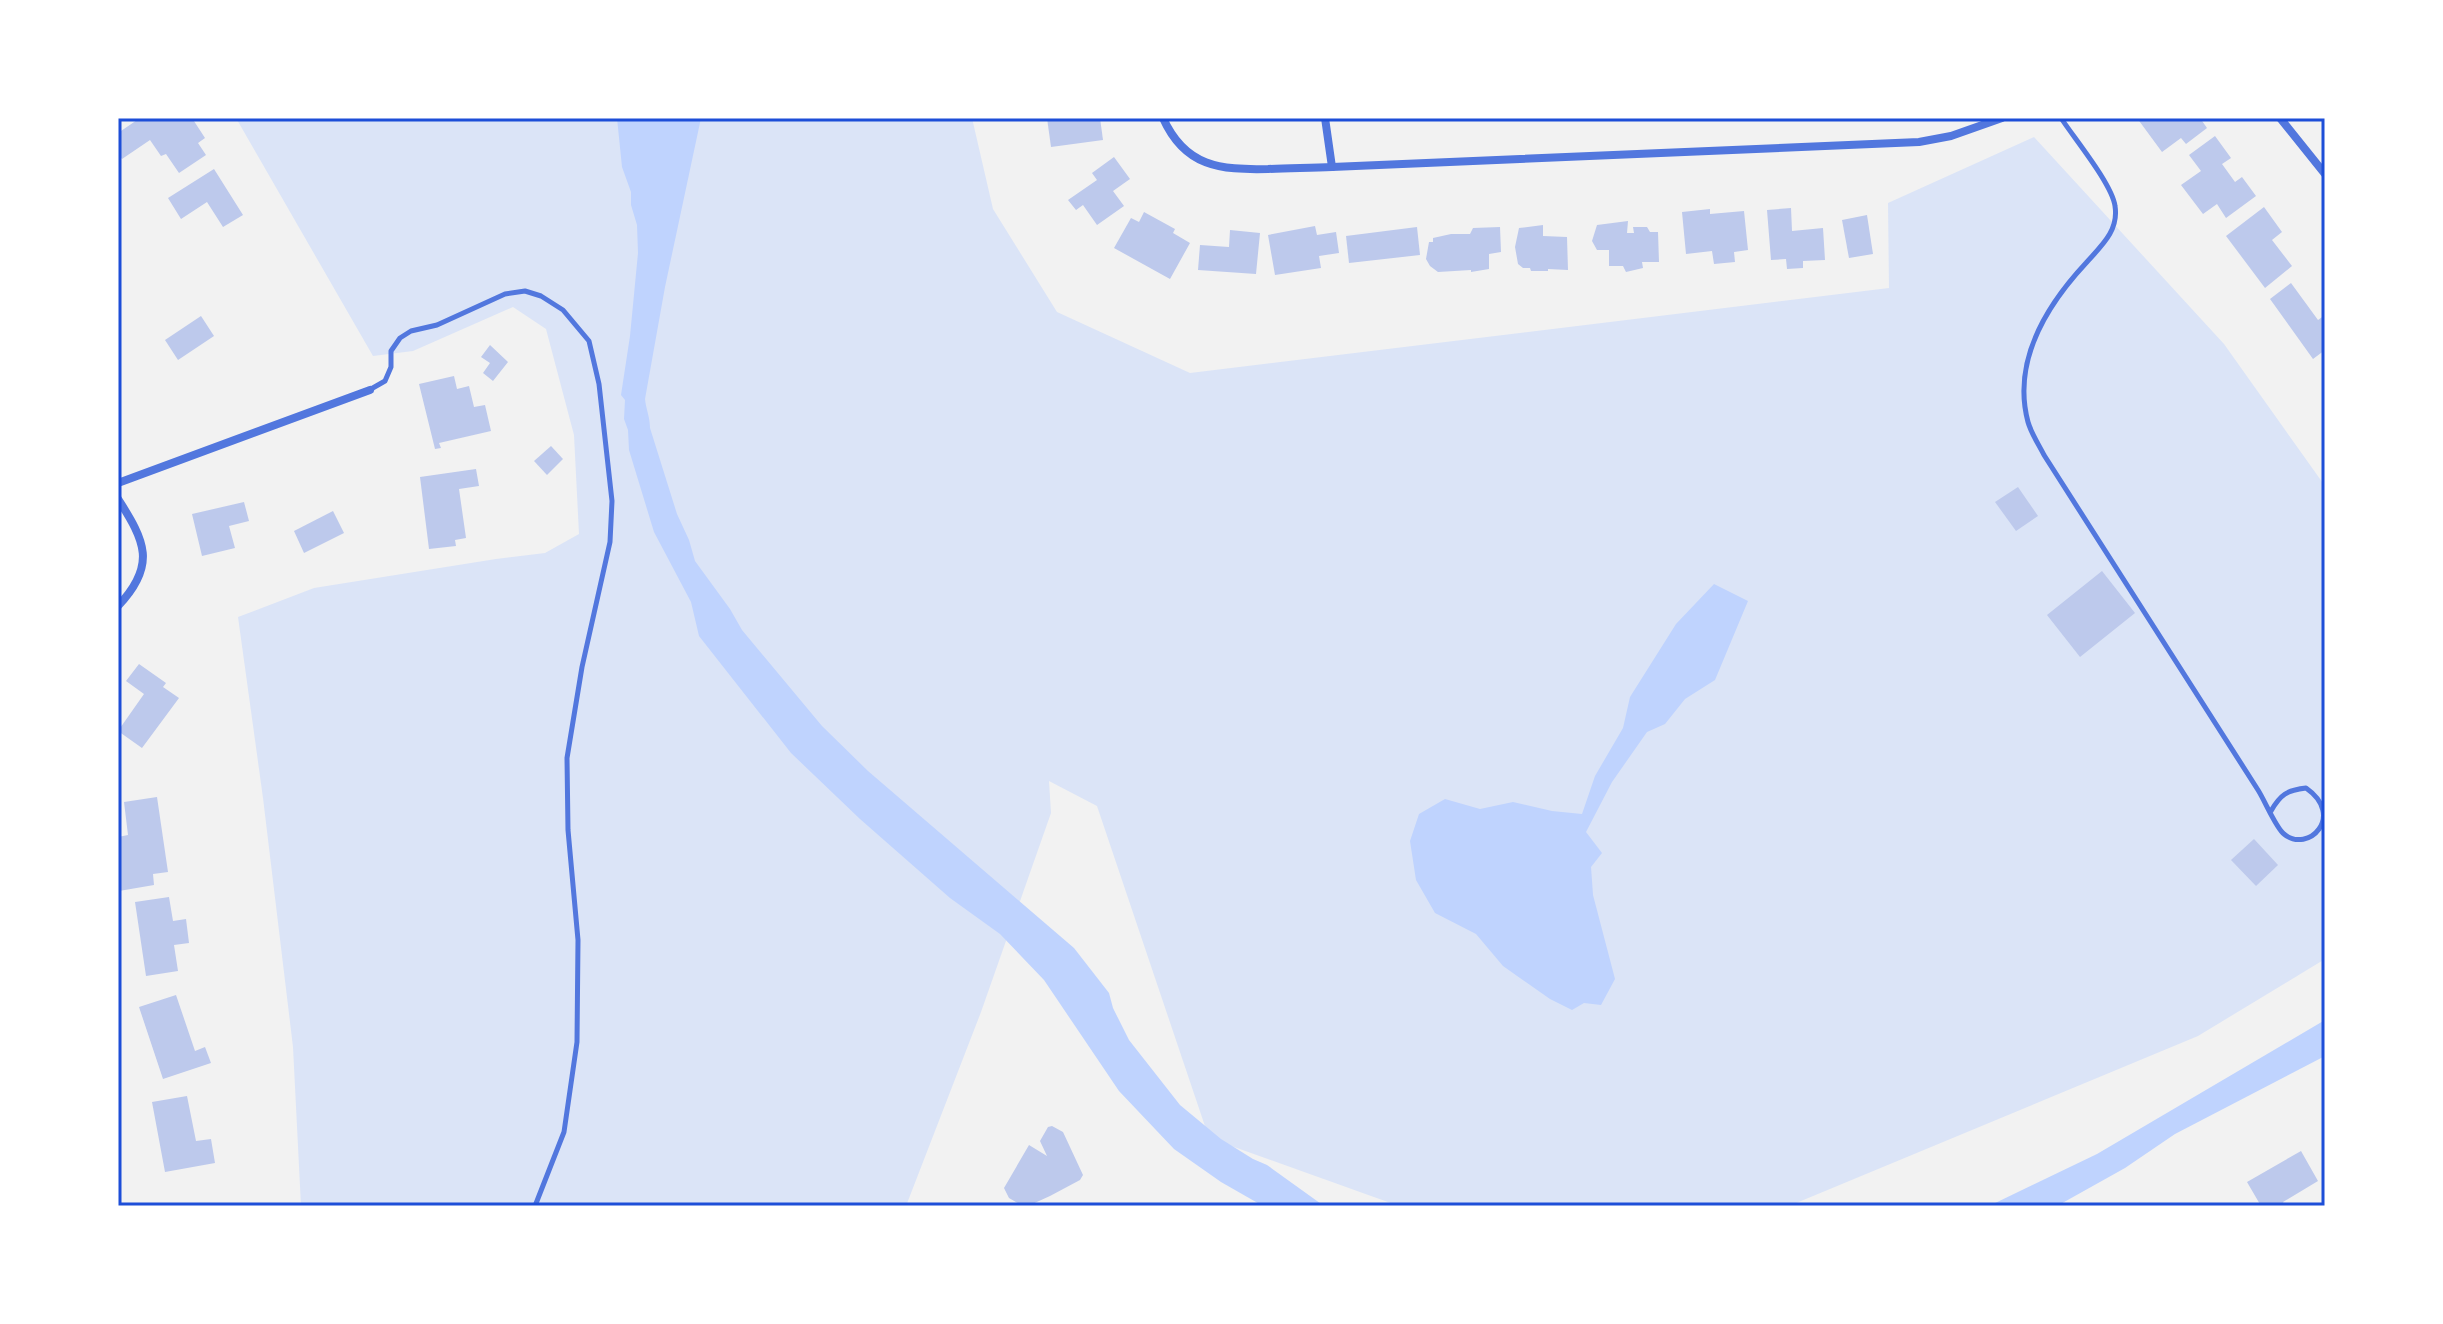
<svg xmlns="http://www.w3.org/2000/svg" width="2443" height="1324" viewBox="0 0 2443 1324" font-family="'Noto Serif',serif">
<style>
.green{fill:#dbe4f7}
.water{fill:#bfd3fe}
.building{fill:#bdc9ec}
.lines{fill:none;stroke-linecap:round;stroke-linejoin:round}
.service{stroke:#5277de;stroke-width:5}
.minor{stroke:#5277de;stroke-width:8}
.neatline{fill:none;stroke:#1d4ed8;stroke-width:3}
</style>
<rect width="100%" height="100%" fill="#f2f2f2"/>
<!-- green -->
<path class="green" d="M236,118H972L993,209L1057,312L1190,373L1889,288L1888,203L2034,137L2224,344L2325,486V959L2198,1036L1789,1206H1399L1209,1138L1097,806L1049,781L1051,813L981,1012L906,1206H301L293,1047L263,798L238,617L314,588L496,559L545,553L579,534L574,435L546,329L513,307L413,351L373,356Z"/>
<!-- water -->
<g class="water">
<path d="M617,118H701L665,287L645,399C646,409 650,417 650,428L677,514L689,540L695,561L730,609L742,630L822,726L868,771L1074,948L1109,993L1113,1008L1129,1040L1180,1105L1221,1139L1253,1159L1267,1165L1324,1206H1263L1221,1182L1174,1149L1119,1091L1044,980L1000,934L950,898L860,819L791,753L699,636L691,602L654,532L629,450L628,430L624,419L625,400L621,395L630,336L638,253L637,225L631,205V192L622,167Z"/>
<path d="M1714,584L1748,601L1715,680L1685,699L1665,724L1647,732L1612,782L1586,832L1602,853L1591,867L1593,895L1615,979L1601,1005L1584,1003L1572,1010L1550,999L1503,966L1476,934L1435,913L1416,880L1410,841L1419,814L1445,799L1480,809L1513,802L1552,811L1582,814L1595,776L1623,728L1630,697L1676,624Z"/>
<path d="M2325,1020V1056L2175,1134L2125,1168L2057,1206H1989L2097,1154Z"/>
</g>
<!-- building -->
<g class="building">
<path d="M140,118H192L205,138L198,143L206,155L179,173L166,154L161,156L150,140L122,159L118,154V133Z"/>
<path d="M1047,118H1100L1103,140L1051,147Z"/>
<path d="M2137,118H2200L2207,128L2186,144L2181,138L2162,152Z"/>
<path d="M2215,136L2231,158L2222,164L2235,182L2242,177L2256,196L2226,218L2217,204L2203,214L2181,185L2201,171L2189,155Z"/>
<path d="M1114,157L1130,179L1113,191L1124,206L1097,225L1083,205L1076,210L1068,200L1097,180L1092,173Z"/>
<path d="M214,169L243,215L223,227L207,202L181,219L168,198Z"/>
<path d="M2264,207L2282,232L2272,240L2292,266L2265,288L2226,236Z"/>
<path d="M1791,208L1792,231L1823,228L1825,260L1803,261V268L1787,269L1786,259L1771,260L1767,210Z"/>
<path d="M1710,209V214L1744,211L1748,250L1734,252L1735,262L1714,264L1712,251L1686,254L1682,212Z"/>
<path d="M1144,212L1175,229L1173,233L1190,243L1170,279L1114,248L1131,218L1139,222Z"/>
<path d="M1867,215L1873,254L1849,258L1842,220Z"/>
<path d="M1628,221L1627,233H1634L1633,227H1647L1650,232H1658L1659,262H1642L1643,268L1626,272L1623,266H1609V250H1597L1592,241L1597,225Z"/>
<path d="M1543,225V236L1567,237L1568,270L1548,269V271H1531L1530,268H1523L1518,264L1515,247L1519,228Z"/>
<path d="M1315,226L1317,235L1336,232L1339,253L1319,256L1321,268L1275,275L1268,235Z"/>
<path d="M1417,227L1420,255L1349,263L1346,236Z"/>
<path d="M1500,227L1501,252L1489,254V269L1471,272V270L1438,272L1430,266L1426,259L1429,242H1433V238L1451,234H1470L1473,228Z"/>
<path d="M1230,230L1260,233L1256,274L1198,270L1200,245L1229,247Z"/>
<path d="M2291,283L2318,320L2325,315V350L2313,359L2270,299Z"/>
<path d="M201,316L214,336L178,360L165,340Z"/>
<path d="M490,345L508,362L493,381L483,373L490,363L481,357Z"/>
<path d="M454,376L457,389L469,386L474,407L485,405L491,431L439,443L441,448L435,449L419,384Z"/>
<path d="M551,446L563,459L547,475L534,461Z"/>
<path d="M476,469L479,486L459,489L466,538L455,540L456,546L429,549L420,477Z"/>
<path d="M2018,487L2038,516L2016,531L1995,502Z"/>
<path d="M244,502L249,521L229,526L235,548L202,556L192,514Z"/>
<path d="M333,511L344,533L304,553L294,531Z"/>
<path d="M2102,571L2135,613L2080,657L2047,615Z"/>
<path d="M139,664L166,683L163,687L179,698L142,748L118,731L144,694L126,681Z"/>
<path d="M157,797L168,872L153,874L154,885L119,891L118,837L128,835L124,802Z"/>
<path d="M2254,839L2278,865L2256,886L2231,860Z"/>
<path d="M169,897L173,921L186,919L189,943L174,945L178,971L146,976L135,902Z"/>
<path d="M176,995L195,1051L205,1047L211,1063L163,1079L139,1007Z"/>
<path d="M187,1096L196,1141L211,1139L215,1163L165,1172L152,1102Z"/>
<path d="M1052,1126L1063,1132L1083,1175L1080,1180L1050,1196L1028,1206H1023L1009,1198L1004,1188L1029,1145L1047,1156L1040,1141L1048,1127Z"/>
<path d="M2301,1151L2318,1181L2283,1202L2285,1206H2261L2247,1182Z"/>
</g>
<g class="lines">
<!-- service -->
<g class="service">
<path d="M2061,118C2074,138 2112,184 2115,206C2119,231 2101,246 2086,263C2046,306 2012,362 2028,422C2031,433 2039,445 2044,455L2258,790C2265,801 2276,828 2284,834C2308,854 2346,816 2306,788C2287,790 2280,795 2271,811"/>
<path d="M371,389L385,381L391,367V351L400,338L411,331L437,325L505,294L525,291L541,296L563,310L589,341L599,384L612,501L610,542L582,667L567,758L568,830L578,940L577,1042L564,1132L535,1206"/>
</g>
<!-- minor -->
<g class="minor">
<path d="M1163,118C1185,167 1220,170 1268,169C1290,168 1311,168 1332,167L1325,118"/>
<path d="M2280,118L2325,174"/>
<path d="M1332,167L1919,142L1951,136L2002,118"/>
<path d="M118,483L370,390"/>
<path d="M118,499C145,541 157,565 118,606"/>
</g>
</g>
<!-- border -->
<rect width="2443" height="1324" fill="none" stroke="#ffffff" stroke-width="240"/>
<rect x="120" y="120" width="2203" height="1084" class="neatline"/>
</svg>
